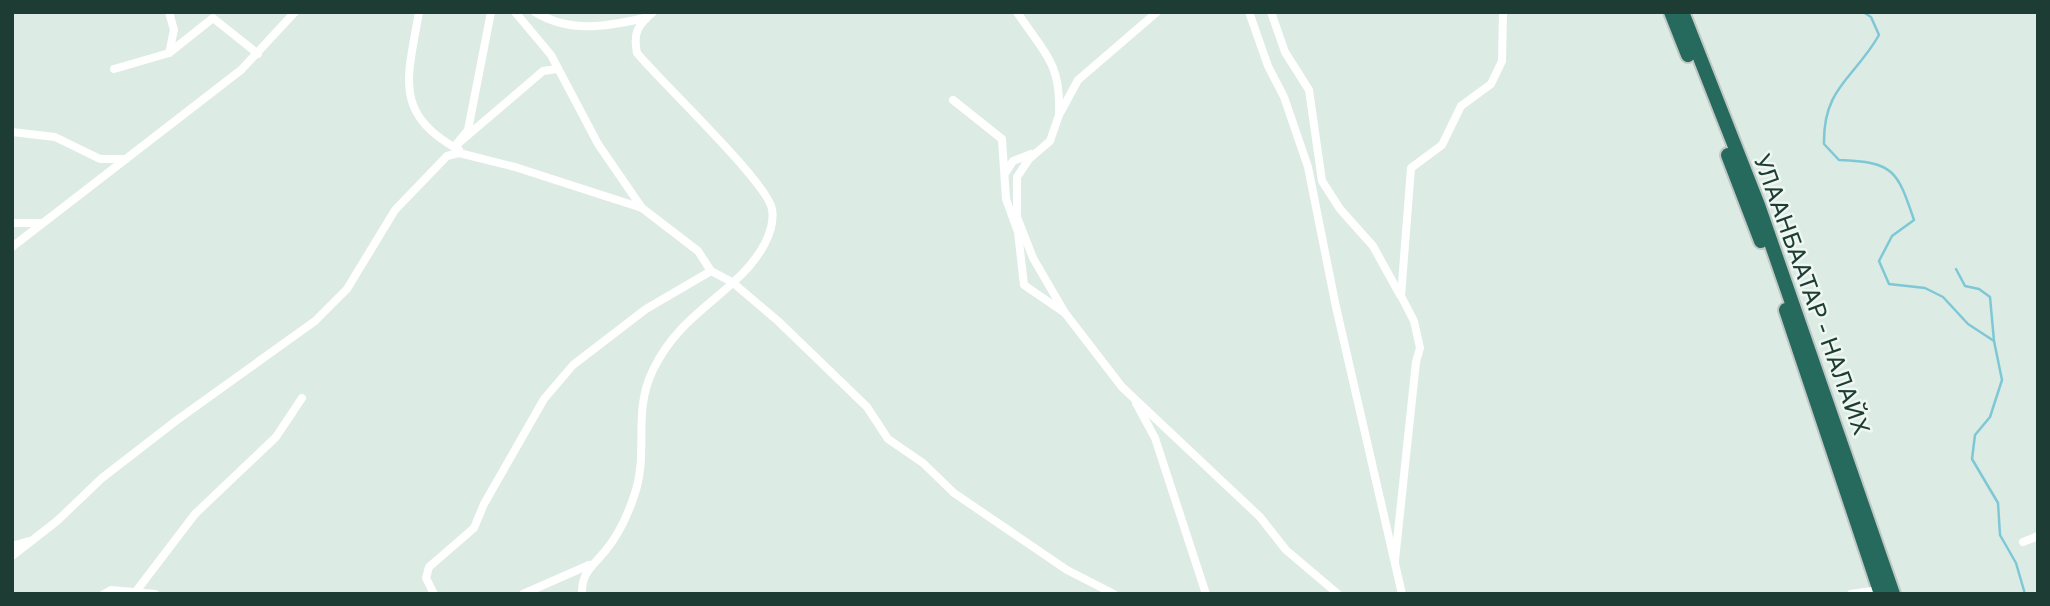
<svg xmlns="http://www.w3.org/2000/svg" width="2050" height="606" viewBox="0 0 2050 606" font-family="'Golos Text',sans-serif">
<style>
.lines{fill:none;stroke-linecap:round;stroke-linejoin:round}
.stream{stroke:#7ec8d6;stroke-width:2.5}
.highway-casing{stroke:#c0c8c6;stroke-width:18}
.street{stroke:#fff;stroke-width:8}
.highway{stroke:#266a5d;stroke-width:14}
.labels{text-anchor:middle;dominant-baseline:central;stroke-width:5;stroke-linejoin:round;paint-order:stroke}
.street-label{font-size:24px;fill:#1d3c34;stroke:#eef7f2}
</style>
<rect width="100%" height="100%" fill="#ddebe5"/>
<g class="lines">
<!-- stream -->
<g class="stream">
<path d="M1863,12L1871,17L1879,35C1854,79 1823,87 1824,144L1839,160C1894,162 1897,170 1914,220L1892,236L1879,261L1889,284L1925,288L1943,297L1968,324L1994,341L2002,380L1990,417L1975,435L1972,459L1998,503L2000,535L2016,563L2025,594"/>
<path d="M1956,269L1965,286L1979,289L1990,297L1994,341"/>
</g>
<defs>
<g id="highway">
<path d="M1671,12L1688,55"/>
<path d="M1682,12L1758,205L1893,594"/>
<path d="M1728,155L1761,241"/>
<path d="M1786,310L1881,594"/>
</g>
</defs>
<!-- highway casing -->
<use href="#highway" class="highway-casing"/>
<!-- street -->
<g class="street">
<path d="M169,12L174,30L169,53"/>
<path d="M419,12C408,77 392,113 459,150"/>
<path d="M491,12L468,130L454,147L543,71L557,69"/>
<path d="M515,12L551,55L598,144L642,208L698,251L711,271L732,282L778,321L867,407L888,439L923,463L954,493L1067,570L1114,594"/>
<path d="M535,12C569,33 606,27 644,18"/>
<path d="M1017,12C1042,51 1061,61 1059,112"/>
<path d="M1157,12L1078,80L1059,115L1050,141L1029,159L1017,177V217L1033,258L1065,313L1122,387L1260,517L1286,550L1338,594"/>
<path d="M1249,12L1268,66L1284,97L1308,167L1336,307L1402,594"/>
<path d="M1271,12L1285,52L1309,90L1322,181L1340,209L1373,246L1400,295"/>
<path d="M114,69L169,53L213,18L258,54"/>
<path d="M953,100L1002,139L1006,199L1018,232L1024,285L1065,313"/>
<path d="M12,132L55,137L100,159H126"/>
<path d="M1006,172L1013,161L1031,154"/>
<path d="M12,223H41"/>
<path d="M12,247L241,70L295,12"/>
<path d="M1136,403L1155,438L1206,594"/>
<path d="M2023,542L2038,536"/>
<path d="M12,546L29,541"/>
<path d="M12,556L57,521L102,478L177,420L315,321L347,289L395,210L447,156L459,153L515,167L642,208"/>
<path d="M1395,560L1416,362L1420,348L1414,321L1401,296L1411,168L1442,145L1461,106L1491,84L1502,61L1503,12"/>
<path d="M104,594L111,590L155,594"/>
<path d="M134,594L195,514L276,437L302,398"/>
<path d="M434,594L426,578L429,567L474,528L484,504L544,399L573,365L646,309L711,271"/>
<path d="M523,594L589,565"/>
<path d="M582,594C581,572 594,565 606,550C619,534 629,512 635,493C649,450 632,413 653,370C675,324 709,307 742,274C758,258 776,232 772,209C767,182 661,82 637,53C633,33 637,26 653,12"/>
<path d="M1851,594L1879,590"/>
</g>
<!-- highway -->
<use href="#highway" class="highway"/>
</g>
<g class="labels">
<!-- street labels -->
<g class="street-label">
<text transform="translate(1813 294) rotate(70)">УЛААНБААТАР - НАЛАЙХ</text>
</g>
</g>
<!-- border -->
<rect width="2050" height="606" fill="none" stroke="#1d3c34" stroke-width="28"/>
</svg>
